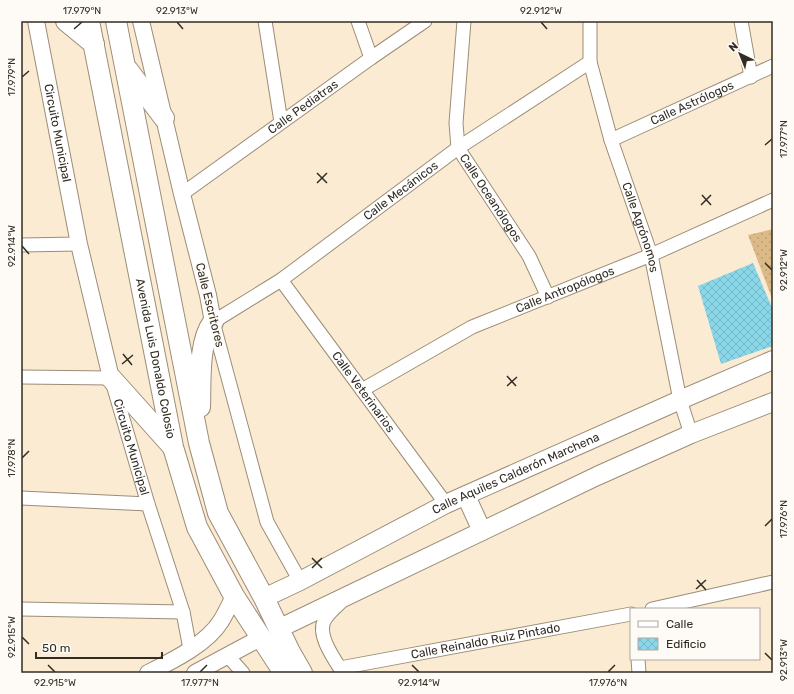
<svg xmlns="http://www.w3.org/2000/svg" width="794" height="694" viewBox="0 0 794 694" font-family="Rubik,sans-serif">
<style>
.grass{fill:url(#grass-dots)}
.building{fill:url(#building-cross-hatch)}
.lines{fill:none;stroke-linecap:round;stroke-linejoin:round}
.minor-casing{stroke:#9c8d77;stroke-width:15}
.tertiary-casing{stroke:#9c8d77;stroke-width:18}
.secondary-casing{stroke:#9c8d77;stroke-width:20}
.primary-casing{stroke:#9c8d77;stroke-width:22}
.minor{stroke:#fff;stroke-width:13}
.tertiary{stroke:#fff;stroke-width:16}
.secondary{stroke:#fff;stroke-width:18}
.primary{stroke:#fff;stroke-width:20}
.ticks{fill:none;stroke:#322c23;stroke-width:1.5}
.labels{text-anchor:middle;dominant-baseline:central;stroke-width:3.5;stroke-linejoin:round;paint-order:stroke}
.street-label{font-size:12px;fill:#322c23;stroke:#fefaf5}
.neatline{fill:none;stroke:#322c23;stroke-width:1.5}
.ticks-label{font-size:10px;text-anchor:middle;fill:#322c23}
</style>
<defs>
<pattern id="grass-dots" width="8" height="8" patternUnits="userSpaceOnUse"><rect width="8" height="8" fill="#dcba87"/><path d="M2 2h.1M6 6h.1" fill="none" stroke="#bda074" stroke-width="1.8" stroke-linecap="round"/></pattern>
<pattern id="building-cross-hatch" width="8" height="8" patternUnits="userSpaceOnUse"><rect width="8" height="8" fill="#8ad7e9"/><path d="M0 0l8 8M0 8l8-8" fill="none" stroke="#78b9c8"/></pattern>
</defs>
<rect width="100%" height="100%" fill="#fbebd3"/>
<!-- grass -->
<path class="grass" d="M773,229V301L748,235Z"/>
<!-- building -->
<path class="building" d="M753,263L773,310V346L721,364L698,286Z"/>
<g class="lines">
<defs>
<g id="minor">
<path d="M265,21L281,122"/>
<path d="M358,21L371,58"/>
<path id="s1" d="M464,21L456,123L458,148L529,256L548,297"/>
<path id="s2" d="M590,21V62L611,140L651,255L680,400L691,434"/>
<path d="M741,21L751,77"/>
<path id="s3" d="M611,140L773,66"/>
<path id="s4" d="M182,194L371,58L425,21"/>
<path d="M21,245L79,244"/>
<path id="s5" d="M281,280L446,504"/>
<path id="s6" d="M21,377L111,378L148,504L183,612L190,649"/>
<path id="s7" d="M362,390L472,327L651,255L773,200"/>
<path d="M21,498L148,504"/>
<path id="s8" d="M300,581L267,522L213,322L281,280L458,148L590,62"/>
<path d="M341,602C335,608 328,613 324,621C317,636 335,660 343,673"/>
<path d="M21,609L183,612"/>
<path d="M652,609L773,582"/>
<path d="M228,656L243,673"/>
<path d="M638,659L639,673"/>
<path id="s9" d="M340,668L631,614"/>
</g>
<g id="tertiary">
<path id="s10" d="M36,21L79,244L111,378"/>
<path d="M141,21L182,194L208,295L213,322"/>
<path d="M148,673C172,661 207,644 221,621C226,613 230,604 234,596"/>
<path d="M195,673L262,637"/>
</g>
<g id="secondary">
<path d="M466,496L482,531"/>
<path id="s11" d="M264,598L300,581L446,504L680,400L773,360"/>
<path d="M278,629L597,476L691,434L773,402"/>
</g>
<g id="primary">
<path d="M66,21L94,44"/>
<path id="s12" d="M89,21L173,447L197,527L234,596L284,673"/>
<path d="M116,21L199,443L218,513L264,598L290,652L302,673"/>
<path d="M128,70L164,118"/>
<path d="M111,378L172,446"/>
<path d="M200,407C201,381 198,343 213,322"/>
</g>
</defs>
<!-- minor casing -->
<use href="#minor" class="minor-casing"/>
<!-- tertiary casing -->
<use href="#tertiary" class="tertiary-casing"/>
<!-- secondary casing -->
<use href="#secondary" class="secondary-casing"/>
<!-- primary casing -->
<use href="#primary" class="primary-casing"/>
<!-- minor -->
<use href="#minor" class="minor"/>
<!-- tertiary -->
<use href="#tertiary" class="tertiary"/>
<!-- secondary -->
<use href="#secondary" class="secondary"/>
<!-- primary -->
<use href="#primary" class="primary"/>
</g>
<!-- ticks -->
<path class="ticks" d="M177,22L183,29M541,22L547,29M74,29L82,22M22,77L29,71M765,145L772,139M317,173L327,183M317,183L327,173M702,195L711,205M701,205L711,195M22,246L29,254M765,263L772,270M123,354L132,365M122,364L133,355M507,376L516,386M507,386L517,377M22,458L29,451M765,526L772,519M312,558L322,568M312,568L322,558M697,580L706,590M696,589L706,580M22,637L29,644M765,653L772,660M48,665L55,672M412,665L419,672M200,672L207,665M608,672L615,665"/>
<g class="labels">
<!-- street labels -->
<g class="street-label">
<text stroke="none"><textPath href="#s3" startOffset="89">Calle Astrólogos</textPath></text>
<text stroke="none"><textPath href="#s4" startOffset="149">Calle Pediatras</textPath></text>
<text stroke="none"><textPath href="#s10" startOffset="114">Circuito Municipal</textPath></text>
<text stroke="none"><textPath href="#s8" startOffset="504">Calle Mecánicos</textPath></text>
<text stroke="none"><textPath href="#s1" startOffset="187">Calle Oceanólogos</textPath></text>
<text stroke="none"><textPath href="#s2" startOffset="214">Calle Agrónomos</textPath></text>
<text stroke="none"><textPath href="#s7" startOffset="227">Calle Antropólogos</textPath></text>
<text transform="translate(210 305) rotate(76)">Calle Escritores</text>
<text stroke="none"><textPath href="#s12" startOffset="344">Avenida Luis Donaldo Colosio</textPath></text>
<text stroke="none"><textPath href="#s5" startOffset="139">Calle Veterinarios</textPath></text>
<text stroke="none"><textPath href="#s6" startOffset="162">Circuito Municipal</textPath></text>
<text stroke="none"><textPath href="#s11" startOffset="281">Calle Aquiles Calderón Marchena</textPath></text>
<text stroke="none"><textPath href="#s9" startOffset="148">Calle Reinaldo Ruiz Pintado</textPath></text>
</g>
</g>
<!-- border -->
<rect width="794" height="694" fill="none" stroke="#fefaf5" stroke-width="44"/>
<!-- legend -->
<rect x="630" y="608" width="130" height="52" fill="#fefaf5" stroke="#aca8a1"/>
<rect x="638" y="621" width="20" height="6" fill="#ffffff" stroke="#aca8a1"/>
<text x="666" y="628" font-size="12" fill="#322c23">Calle</text>
<rect x="638" y="638" width="20" height="12" fill="url(#building-cross-hatch)" stroke="#aca8a1"/>
<text x="666" y="648" font-size="12" fill="#322c23">Edificio</text>
<!-- north arrow -->
<g transform="translate(740 54) rotate(317)" stroke="#fefaf5" stroke-width="3" paint-order="stroke">
<path d="M0-3L7 15L0 10L-7 15Z" fill="#322c23"/>
<text y="-6" font-size="11" font-weight="bold" text-anchor="middle" fill="#322c23">N</text>
</g>
<!-- scale -->
<path d="M36 652v6h126v-6" fill="none" stroke="#322c23" stroke-width="2"/>
<text x="42" y="652" font-size="12" fill="#322c23" stroke="#fefaf5" stroke-width="3" paint-order="stroke">50 m</text>
<rect x="22" y="22" width="750" height="650" class="neatline"/>
<g class="ticks-label">
<text x="82" y="14">17.979°N</text>
<text x="177" y="14">92.913°W</text>
<text x="541" y="14">92.912°W</text>
<text transform="translate(11 77) rotate(-90)" y="4">17.979°N</text>
<text transform="translate(783 139) rotate(-90)" y="4">17.977°N</text>
<text transform="translate(11 246) rotate(-90)" y="4">92.914°W</text>
<text transform="translate(783 270) rotate(-90)" y="4">92.912°W</text>
<text transform="translate(11 458) rotate(-90)" y="4">17.978°N</text>
<text transform="translate(783 519) rotate(-90)" y="4">17.976°N</text>
<text transform="translate(11 637) rotate(-90)" y="4">92.915°W</text>
<text transform="translate(783 660) rotate(-90)" y="4">92.913°W</text>
<text x="55" y="686">92.915°W</text>
<text x="200" y="686">17.977°N</text>
<text x="419" y="686">92.914°W</text>
<text x="608" y="686">17.976°N</text>
</g>
</svg>
